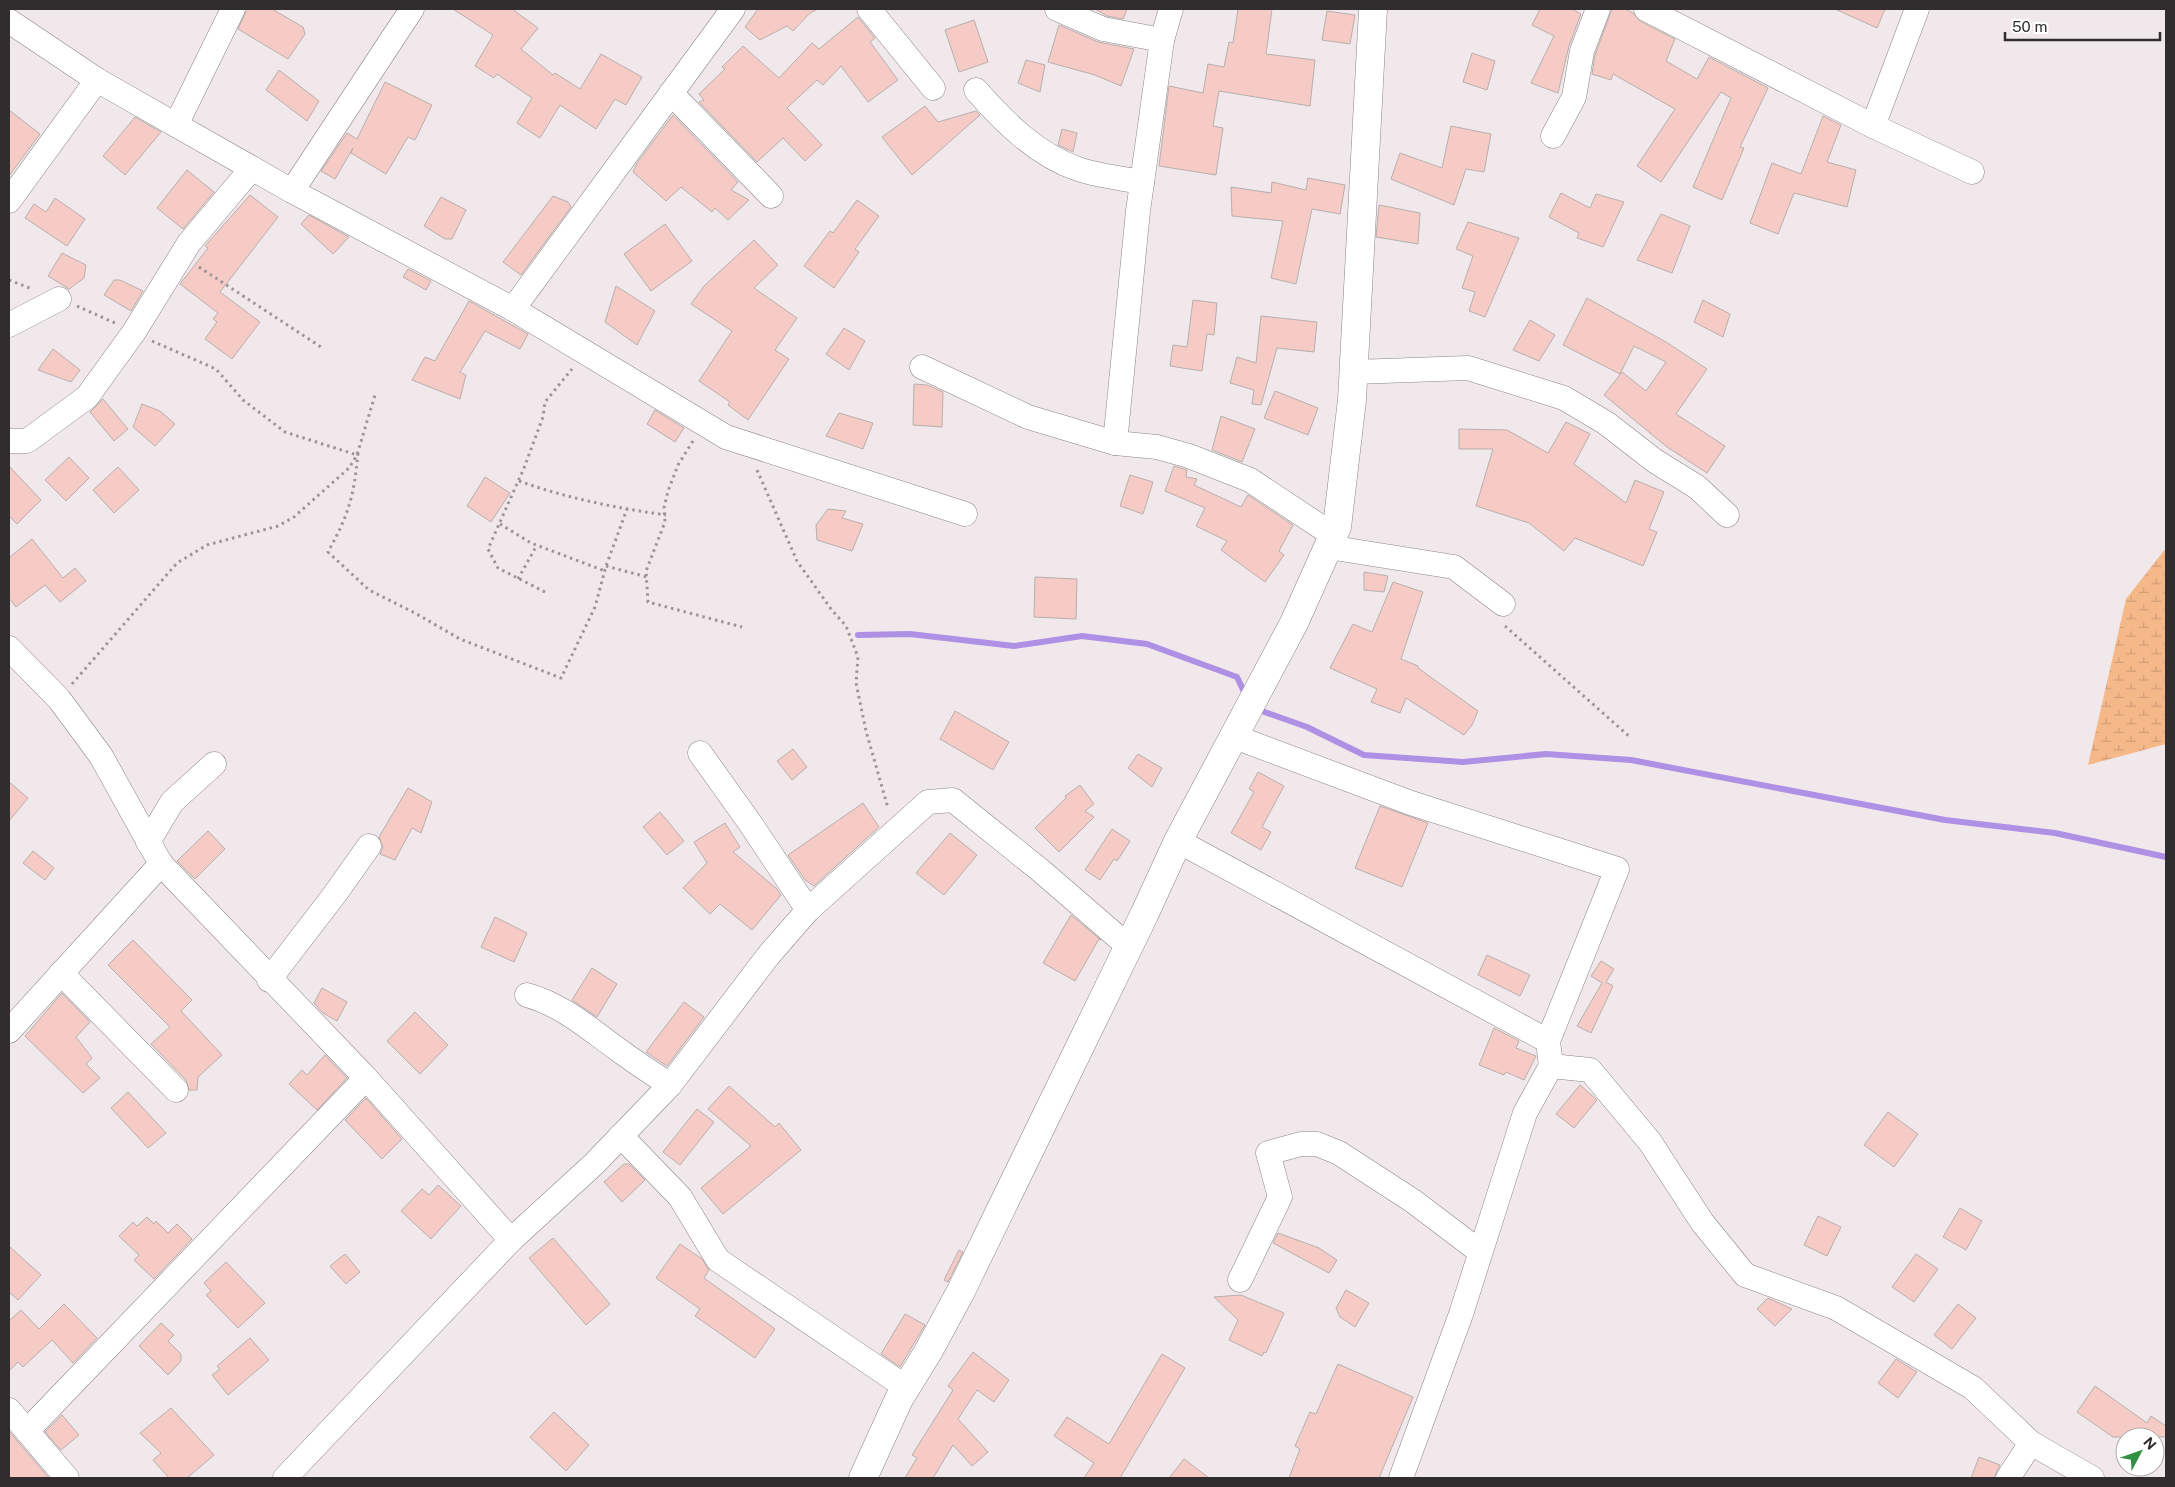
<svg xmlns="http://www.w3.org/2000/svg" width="2175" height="1487" viewBox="0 0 2175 1487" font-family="'Public Sans',sans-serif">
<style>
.wetland{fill:url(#wetland-marsh)}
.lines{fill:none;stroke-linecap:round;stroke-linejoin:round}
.stream{stroke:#ae90e4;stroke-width:6}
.building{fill:#f6cbc5;stroke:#b7afae}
.street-casing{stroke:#8c8486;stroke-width:25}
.secondary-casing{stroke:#8c8486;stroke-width:29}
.path{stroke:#9c9597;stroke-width:3;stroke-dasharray:2.5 4;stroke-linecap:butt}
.street{stroke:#fff;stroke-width:24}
.secondary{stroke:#fff;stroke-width:28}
</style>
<defs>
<pattern id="wetland-marsh" width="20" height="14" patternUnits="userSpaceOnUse" patternTransform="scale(1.25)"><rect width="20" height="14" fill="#f5b889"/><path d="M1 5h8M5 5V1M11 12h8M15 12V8" fill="none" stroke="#d29e77"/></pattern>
</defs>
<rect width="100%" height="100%" fill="#f1e8eb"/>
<!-- wetland -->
<path class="wetland" d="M2166,548V744L2088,765L2126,599Z"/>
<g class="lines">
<!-- stream -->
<g class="stream">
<path d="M858,635L910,634L1014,646L1082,636L1147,644L1237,677L1246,696"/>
<path d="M1256,709L1307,727L1364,755L1463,762L1546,754L1631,760L1945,820L2055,833L2166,857"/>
</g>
</g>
<!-- building -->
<g class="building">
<path d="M247,9H272L303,27L305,34L288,59L238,29Z"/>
<path d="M453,9H512L538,28L521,49L553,75L555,73L580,89L601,54L642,77L626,105L615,99L596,129L560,105L540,138L517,123L532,98L497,74L494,78L475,66L493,35Z"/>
<path d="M758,9H818L810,13L793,31L787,26L760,40L745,27Z"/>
<path d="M1095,9H1127L1123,19L1107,16Z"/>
<path d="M1238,9H1272L1266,54L1315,60L1310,106L1219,91L1213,126L1223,128L1216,175L1159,166L1169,86L1203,93L1208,64L1224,67L1229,42L1233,43Z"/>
<path d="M1540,9H1572L1581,14L1569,46L1558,93L1531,83L1554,36L1532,25Z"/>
<path d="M1612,9H1625L1633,13L1640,21L1675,39L1666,61L1697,79L1709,57L1768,88L1740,147L1744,148L1722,200L1693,187L1731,98L1721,92L1661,182L1637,166L1675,109L1613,74L1611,80L1592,74L1595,55Z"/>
<path d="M1835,9H1885L1877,28Z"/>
<path d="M1327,11L1355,15L1350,44L1322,40Z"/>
<path d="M858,17L875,38L870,42L898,80L868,102L841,66L823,85L817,80L787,108L822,145L805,161L783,138L757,162L699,102L704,100L699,94L725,69L722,67L743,46L779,78L812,43L819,49Z"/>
<path d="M974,20L988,62L959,72L945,30Z"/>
<path d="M1059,25L1098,42L1134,49L1121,86L1095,75L1048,62Z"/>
<path d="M1472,53L1495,61L1487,90L1463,82Z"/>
<path d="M1026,60L1045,65L1040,92L1018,83Z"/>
<path d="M279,70L319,101L307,121L266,90Z"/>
<path d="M385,82L432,105L415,140L408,137L386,174L351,153L353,148L335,179L321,171L347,133L357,139Z"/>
<path d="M925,106L938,122L976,111L980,115L912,175L882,137Z"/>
<path d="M9,110L40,134L9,176Z"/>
<path d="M673,115L738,182L731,190L749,200L728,220L715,208L712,212L681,187L666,201L633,172L637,163Z"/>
<path d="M1823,116L1841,125L1827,162L1856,170L1847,207L1794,193L1778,234L1750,223L1772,163L1801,174Z"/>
<path d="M135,117L161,132L125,175L103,156Z"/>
<path d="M1451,126L1491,134L1484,172L1466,169L1454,205L1391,179L1400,153L1442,168Z"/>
<path d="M1062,129L1077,133L1073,152L1058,145Z"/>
<path d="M187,170L214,192L183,229L157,208Z"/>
<path d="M1308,178L1345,185L1340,214L1312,209L1296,284L1271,278L1283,221L1232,216L1231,187L1271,193L1272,182L1306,190Z"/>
<path d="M1561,193L1590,208L1596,194L1624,202L1603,247L1577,238L1579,233L1549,217Z"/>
<path d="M250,195L278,217L220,292L260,322L232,359L205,339L217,322L213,319L218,313L180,284L208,248L205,246Z"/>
<path d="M553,196L568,202L571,207L521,275L503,262Z"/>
<path d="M441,197L466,210L452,239H445L424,226Z"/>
<path d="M55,198L85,219L67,246L25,218L34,204L46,212Z"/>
<path d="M857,200L879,216L855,249L859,252L834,288L804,266L830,231L833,233Z"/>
<path d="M1379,205L1420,213L1418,244L1376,237Z"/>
<path d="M1661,214L1690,226L1672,273L1637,260Z"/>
<path d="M309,215L349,237L333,254L301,224Z"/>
<path d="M1468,222L1519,238L1485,317L1469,311L1475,292L1462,288L1473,256L1456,249Z"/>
<path d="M665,224L692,261L651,291L624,254Z"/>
<path d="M754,240L778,265L754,288L797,318L775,350L789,359L748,420L728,405L730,402L699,381L732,331L691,304L704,286Z"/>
<path d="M62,253L86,265L84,278L69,289L48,276Z"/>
<path d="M408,269L431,281L426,290L403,277Z"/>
<path d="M114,280H120L143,291L131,311L104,295Z"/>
<path d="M616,286L655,311L637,345L605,322Z"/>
<path d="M1587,298L1666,342L1707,369L1676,414L1725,446L1707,473L1667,447L1604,395L1622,372L1646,391L1666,362L1634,346L1620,374L1563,345Z"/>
<path d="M1193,300L1217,303L1214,335L1207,334L1202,371L1170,366L1173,345L1187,347Z"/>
<path d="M1703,300L1730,314L1723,337L1694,322Z"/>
<path d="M469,301L528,334L520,349L485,331L460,372L466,375L460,399L412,380L425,357L435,361Z"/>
<path d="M1261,316L1317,322L1314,352L1277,348L1261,405L1252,404L1254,390L1230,383L1237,357L1256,363Z"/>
<path d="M1530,320L1555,335L1539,361L1513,350Z"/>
<path d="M844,328L865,341L849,370L826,354Z"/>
<path d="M53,349L80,370L71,382L38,370Z"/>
<path d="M914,384L927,385L943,392L942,427L913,425Z"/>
<path d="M1275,391L1318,408L1308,435L1264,418Z"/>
<path d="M103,399L128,429L114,441L90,412Z"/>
<path d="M142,404L160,411L175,424L155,446L133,427Z"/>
<path d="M655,410L684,428L675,442L647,424Z"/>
<path d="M839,413L873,423L863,449L826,436Z"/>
<path d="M1221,416L1255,429L1242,462L1212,450Z"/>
<path d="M1566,422L1590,434L1574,464L1626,503L1635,480L1664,492L1649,529L1657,532L1643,566L1575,538L1564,551L1529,523L1476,506L1493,449H1459V429L1507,430L1548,453Z"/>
<path d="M69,457L89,478L66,501L45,480Z"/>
<path d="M9,466L41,500L17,524L9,516Z"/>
<path d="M1174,466L1187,470L1186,477L1197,479L1194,485L1241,507L1248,495L1293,525L1279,551L1284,555L1265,582L1221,550L1227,541L1196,526L1205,508L1165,491Z"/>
<path d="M118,467L139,490L114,513L93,490Z"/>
<path d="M1130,475L1153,482L1143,514L1120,506Z"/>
<path d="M485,477L510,493L491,522L467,506Z"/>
<path d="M828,509L846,511L842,518L863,524L852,551L817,540L816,525Z"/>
<path d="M32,539L63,578L75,568L86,581L60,602L45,585L16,607L9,598V558Z"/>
<path d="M1364,572L1388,576L1384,592L1364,590Z"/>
<path d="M1035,577L1077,579L1076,619L1034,617Z"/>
<path d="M1393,582L1423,592L1401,659L1418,666V668L1478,711L1472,725L1464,735L1406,698L1400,713L1371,702L1377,689L1330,668L1353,624L1372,632Z"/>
<path d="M955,711L1009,742L993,770L940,739Z"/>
<path d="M793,749L807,767L792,780L777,761Z"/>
<path d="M1138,754L1162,768L1152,787L1128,768Z"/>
<path d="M1258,772L1284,786L1262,827L1271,832L1261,850L1231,833L1254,792L1249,789Z"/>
<path d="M9,782L28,798L9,821Z"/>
<path d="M1080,785L1094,804L1085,811L1094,817L1059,852L1035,828L1066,798L1065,796Z"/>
<path d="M408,788L432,802L421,833L412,828L395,860L380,854L383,847L379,837Z"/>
<path d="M863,803L879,827L814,886L805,880L788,855Z"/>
<path d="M1380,806L1428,823L1402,887L1355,868Z"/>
<path d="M660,812L684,841L667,855L643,827Z"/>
<path d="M725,823L740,847L733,852L777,889L781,895L752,930L720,904L710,914L683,888L707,863L694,842Z"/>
<path d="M1112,829L1130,841L1117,861L1114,859L1100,880L1085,870Z"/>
<path d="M208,831L225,849L195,879L177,861Z"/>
<path d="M950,833L977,855L944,895L916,873Z"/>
<path d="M33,851L54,868L45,880L23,863Z"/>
<path d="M1071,915L1101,940L1099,939L1075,981L1043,963Z"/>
<path d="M495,917L527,933L514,962L481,947Z"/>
<path d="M133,940L192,1000L181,1011L222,1055L198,1077L197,1090H189L186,1080L151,1044L170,1027L108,965Z"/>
<path d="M1487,955L1530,975L1520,996L1478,975Z"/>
<path d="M1601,961L1614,969L1606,982L1613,986L1591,1033L1577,1026L1602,983L1591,976Z"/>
<path d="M592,968L617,984L597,1017L572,1000Z"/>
<path d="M322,988L347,1002L337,1021L323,1013L314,1003Z"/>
<path d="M62,993L90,1022L76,1037L92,1058L86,1064L100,1078L83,1093L25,1036Z"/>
<path d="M684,1002L704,1017L667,1066L646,1052Z"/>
<path d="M415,1012L448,1045L420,1074L387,1041Z"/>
<path d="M1494,1028L1519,1041L1516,1048L1536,1056L1524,1080L1506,1072L1504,1075L1479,1065Z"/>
<path d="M325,1055L347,1078L317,1110L289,1084L302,1070L307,1075Z"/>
<path d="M1580,1085L1597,1100L1574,1128L1556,1114Z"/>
<path d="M729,1086L775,1127L779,1123L801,1150L723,1214L701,1188L751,1146L708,1109Z"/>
<path d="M128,1092L166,1133L148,1148L111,1108Z"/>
<path d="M366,1098L402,1139L382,1159L345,1120Z"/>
<path d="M697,1109L714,1122L680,1165L663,1152Z"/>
<path d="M1888,1112L1918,1134L1894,1167L1864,1145Z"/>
<path d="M624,1164H629L645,1180L622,1202L604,1182Z"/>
<path d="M438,1185L461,1206L431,1239L401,1211L422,1189L429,1195Z"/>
<path d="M1960,1208L1982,1221L1966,1250L1943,1237Z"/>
<path d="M1818,1216L1841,1227L1827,1256L1804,1245Z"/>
<path d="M147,1217L154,1224L156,1221L168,1233L177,1224L192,1239L154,1279L134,1260L139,1255L119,1236L133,1222L137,1226Z"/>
<path d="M1278,1233L1319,1248L1337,1260L1329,1273L1273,1243Z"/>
<path d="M553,1238L610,1304L586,1325L529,1258Z"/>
<path d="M680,1244L702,1259L709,1270L704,1278L775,1329L755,1358L695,1316L700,1309L656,1278Z"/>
<path d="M9,1246L41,1275L18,1300L9,1292Z"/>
<path d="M959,1250L963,1252L948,1282L944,1280Z"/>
<path d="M345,1254L360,1272L346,1284L330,1266Z"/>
<path d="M1916,1254L1938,1269L1914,1302L1892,1287Z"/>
<path d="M226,1262L265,1303L238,1328L206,1295L211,1291L204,1283Z"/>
<path d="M1346,1290L1369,1303L1355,1327L1340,1317L1336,1308Z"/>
<path d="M1241,1295L1284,1313L1266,1353L1264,1352L1262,1356L1229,1340L1238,1320L1214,1297Z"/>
<path d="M1768,1298L1792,1309L1775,1326L1757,1309Z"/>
<path d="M64,1304L97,1338L73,1363L52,1340L23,1367L18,1362L9,1371V1321L21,1310L39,1329Z"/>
<path d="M1958,1304L1976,1318L1952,1349L1934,1335Z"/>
<path d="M905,1314L925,1325L900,1367L881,1354Z"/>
<path d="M161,1323L174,1335L168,1341L181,1354V1361L168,1375L139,1346Z"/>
<path d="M250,1338L269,1360L228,1395L212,1375L220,1369L217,1366Z"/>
<path d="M973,1352L1009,1380L994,1402L977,1390L958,1419L988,1452L972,1466L953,1445L933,1478H905L917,1458L912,1455L953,1390L948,1386Z"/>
<path d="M1162,1354L1185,1368L1120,1478H1084L1094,1463L1054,1436L1067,1417L1109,1444Z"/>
<path d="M1896,1359L1917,1372L1898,1398L1878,1383Z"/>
<path d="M1338,1364L1413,1397L1379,1478H1289L1300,1449L1295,1446L1310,1412L1316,1414Z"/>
<path d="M2095,1386L2147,1423L2151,1416L2166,1426V1437H2113L2077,1412Z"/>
<path d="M171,1408L214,1455L187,1478H169L153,1460L161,1453L140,1433Z"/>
<path d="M554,1412L589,1445L566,1471L530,1437Z"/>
<path d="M62,1415L79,1435L61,1450L45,1432Z"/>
<path d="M9,1431L49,1478H9Z"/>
<path d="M1979,1457L2000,1465L1994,1478H1971Z"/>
<path d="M1184,1459L1209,1478H1169Z"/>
</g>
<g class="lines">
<defs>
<g id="street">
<path d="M869,9L933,88"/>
<path d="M1057,9L1103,29L1162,40"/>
<path d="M1646,9L1873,126L1972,172"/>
<path d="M9,21L97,80L292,191L513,309L726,437L965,514"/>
<path d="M976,90C1004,122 1037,155 1078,169C1098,176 1121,178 1142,182"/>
<path d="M671,93L771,196"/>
<path d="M176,125L233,9"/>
<path d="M1873,126L1917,9"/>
<path d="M1553,136L1574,97L1582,51L1598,9"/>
<path d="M292,191L412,9"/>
<path d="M9,201L97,80"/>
<path d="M513,309L733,9"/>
<path d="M9,325L59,299"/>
<path d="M922,367L1028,417L1115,443L1157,447L1189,456L1250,480L1333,535"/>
<path d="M1354,372L1468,368L1564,398L1606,423L1655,461L1697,487L1727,515"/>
<path d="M9,441H27L87,397L134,332L189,243L252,168"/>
<path d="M1115,443L1138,211L1162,40L1171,9"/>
<path d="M1328,547L1454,567L1503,604"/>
<path d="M9,648L59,699L101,756L161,864L366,1078L511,1240"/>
<path d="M1235,737L1411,803L1617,869L1548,1041L1551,1066"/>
<path d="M700,753L750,823L808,910"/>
<path d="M1178,841L1548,1041"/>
<path d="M148,842L172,802L214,764"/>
<path d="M61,973L176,1090"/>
<path d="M269,980L335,894L369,846"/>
<path d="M527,995C562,1005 587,1027 616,1048C633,1061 652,1073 670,1085"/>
<path d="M9,1031L161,864"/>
<path d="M621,1136L680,1197L718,1260L904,1386L899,1399"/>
<path d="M1240,1280L1280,1197L1268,1153L1301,1144H1317L1339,1153L1413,1201L1479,1251"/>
<path d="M9,1410L67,1478"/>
<path d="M27,1431L366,1078"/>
<path d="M285,1478L511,1240L594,1164L670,1085L768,956L808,910L928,802L953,800L1040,870L1128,946"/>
<path d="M1401,1478L1461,1314L1525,1113L1551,1066L1590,1070L1650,1142L1702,1222L1745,1275L1836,1308L1973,1388L2031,1443L2092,1478"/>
<path d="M2008,1478L2031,1443"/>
</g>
<path id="secondary" d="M863,1478L899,1399L928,1352L961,1291L1144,915L1178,841L1294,623L1337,527L1352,400L1373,9"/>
</defs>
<!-- street casing -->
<use href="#street" class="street-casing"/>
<!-- secondary casing -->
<use href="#secondary" class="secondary-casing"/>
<!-- path -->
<g class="path">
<path d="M199,267L324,349"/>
<path d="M9,280L32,289"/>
<path d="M77,306L115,323"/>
<path d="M152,341L216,369L243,400L285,432L357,455"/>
<path d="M693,441L678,465L668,491L664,508L665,522L646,571L648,602L742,627"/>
<path d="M358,453C354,496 349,514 328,552L369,590L415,613L460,639L561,678L595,607L606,566L627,509"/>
<path d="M757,470L797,561L831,609L846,626L858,657L856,683L866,731L888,808"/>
<path d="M519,481C566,498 616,508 666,515"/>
<path d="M500,524L531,543L605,571"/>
<path d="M606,566L647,577"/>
<path d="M518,579L537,545"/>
<path d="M545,592L498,568L488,549L524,468L543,417L545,402L572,369"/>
<path d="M1505,626L1631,738"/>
<path d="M72,684L177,563L207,545L278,526L294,517L349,468L357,455L375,395"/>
</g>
<!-- street -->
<use href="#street" class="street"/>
<!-- secondary -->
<use href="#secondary" class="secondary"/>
</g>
<!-- border -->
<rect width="2175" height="1487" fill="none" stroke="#312d2e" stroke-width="20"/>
<!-- north arrow -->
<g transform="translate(2140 1452) rotate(49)"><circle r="24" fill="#ffffff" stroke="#adabab"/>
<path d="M0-4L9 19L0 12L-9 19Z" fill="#309144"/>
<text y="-8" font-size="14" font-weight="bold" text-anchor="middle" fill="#312d2e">N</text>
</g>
<!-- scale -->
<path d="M2005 32v8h155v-8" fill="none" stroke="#312d2e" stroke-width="2.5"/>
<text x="2012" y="32" font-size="15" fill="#312d2e" stroke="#ffffff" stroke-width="4" paint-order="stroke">50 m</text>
</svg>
